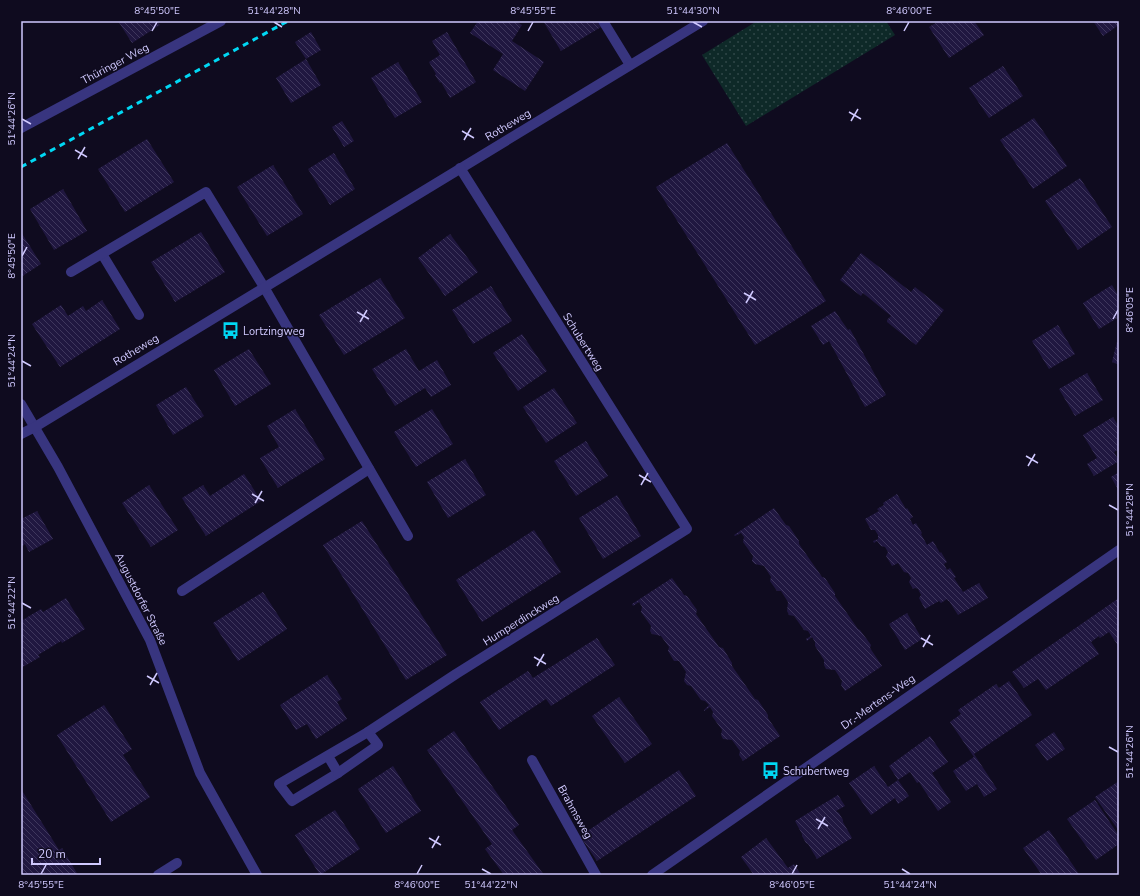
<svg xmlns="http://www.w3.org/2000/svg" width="1140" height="896" viewBox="0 0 1140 896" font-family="'Nunito Sans',sans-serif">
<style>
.grass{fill:url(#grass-dots)}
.building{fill:url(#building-back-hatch)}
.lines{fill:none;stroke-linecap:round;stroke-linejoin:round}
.minor{stroke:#38357f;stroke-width:10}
.rail{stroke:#00d8f4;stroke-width:3;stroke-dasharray:6 5;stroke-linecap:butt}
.ticks{fill:none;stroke:#d0c9ff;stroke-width:1.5}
.labels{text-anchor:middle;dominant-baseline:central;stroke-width:3;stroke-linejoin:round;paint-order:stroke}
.street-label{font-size:11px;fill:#d0c9ff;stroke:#0f0b1f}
.poi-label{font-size:11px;fill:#d0c9ff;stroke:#0f0b1f;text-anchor:start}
.neatline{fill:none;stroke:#d0c9ff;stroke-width:1.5}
.ticks-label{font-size:10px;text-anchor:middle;fill:#d0c9ff}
</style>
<defs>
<pattern id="grass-dots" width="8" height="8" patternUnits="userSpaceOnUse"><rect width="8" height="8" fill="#0e2928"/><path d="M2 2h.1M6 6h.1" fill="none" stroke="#304748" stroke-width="1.8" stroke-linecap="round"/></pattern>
<pattern id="building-back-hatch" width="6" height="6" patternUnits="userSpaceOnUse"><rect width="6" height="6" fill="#201740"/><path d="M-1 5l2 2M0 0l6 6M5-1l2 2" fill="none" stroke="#3f375d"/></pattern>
</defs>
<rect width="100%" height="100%" fill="#0f0b1f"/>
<!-- grass -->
<path class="grass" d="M757,21H886L895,35L746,126L702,55Z"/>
<!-- building -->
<g class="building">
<path d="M118,21H157L160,25L132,43Z"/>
<path d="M478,21H515L522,25L512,41L544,62L525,91L493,70L503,54L470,33Z"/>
<path d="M543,21H597L601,27L561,51Z"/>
<path d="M939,21H974L984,35L949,58L929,27Z"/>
<path d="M1093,21H1119V25L1103,36Z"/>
<path d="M311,32L321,50L306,59L295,42Z"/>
<path d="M447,32L476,82L450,98L441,82L440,83L435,75L436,74L429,62L440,55L432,41Z"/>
<path d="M306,59L321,85L291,103L276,78Z"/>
<path d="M398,62L422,102L395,118L371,78Z"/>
<path d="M1003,66L1023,96L989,118L969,88Z"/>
<path d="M1034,118L1067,166L1033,189L1000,140Z"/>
<path d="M342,121L354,141L344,147L332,127Z"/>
<path d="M147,139L174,182L125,212L98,169Z"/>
<path d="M727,143L826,301L755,345L656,187Z"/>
<path d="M334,153L355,189L330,205L308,169Z"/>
<path d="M273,165L303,214L267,236L237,187Z"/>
<path d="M1080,178L1112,227L1078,250L1045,201Z"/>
<path d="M63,189L87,231L54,250L30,209Z"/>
<path d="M21,232L41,264L21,277Z"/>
<path d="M201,232L225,272L175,302L151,262Z"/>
<path d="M450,234L478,272L445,296L418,258Z"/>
<path d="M861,253L911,292L915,287L944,310L916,345L887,322V320L891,316L863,293L861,296L840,280Z"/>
<path d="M380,278L405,318L344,355L319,315Z"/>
<path d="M1112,285L1119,297V317L1099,329L1083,303Z"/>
<path d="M491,286L512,321L473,344L452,310Z"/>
<path d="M102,300L120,329L60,367L32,324L61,305L68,316L83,306L86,311Z"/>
<path d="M835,311L848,330L850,329L886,395L865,407L829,341L823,345L811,326Z"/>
<path d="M1058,325L1075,354L1049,369L1032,341Z"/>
<path d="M522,334L547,371L518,391L493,353Z"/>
<path d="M1119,341V365L1112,362L1117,342Z"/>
<path d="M249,349L271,384L235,406L214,370Z"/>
<path d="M406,349L419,371L437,360L451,385L431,397L425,388L395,406L372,369Z"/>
<path d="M1087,373L1103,400L1075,416L1059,389Z"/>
<path d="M186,387L204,416L173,435L156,405Z"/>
<path d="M554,388L577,423L546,443L523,407Z"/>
<path d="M295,409L325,459L278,488L260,458L279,447L267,426Z"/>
<path d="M432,409L453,444L416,467L394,432Z"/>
<path d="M1113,417L1119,427V449L1114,452L1119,461L1094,476L1087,464L1097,458L1083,435Z"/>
<path d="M586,441L608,476L576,496L554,461Z"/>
<path d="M465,459L486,495L448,518L427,482Z"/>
<path d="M1119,472V491L1111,477Z"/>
<path d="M244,474L261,501L206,536L182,498L203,485L210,496Z"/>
<path d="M149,485L178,530L151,547L122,503Z"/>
<path d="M897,494L906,509L907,508L913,517L910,519L913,525L916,523L922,533L921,534L927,545L933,541L940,553L941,552L947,562L944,564L947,570L950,568L956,577L954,578L963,592L979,583L988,598L958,615L949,601H948L947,599L941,603L939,601L925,609L919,598L921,595L918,589L915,588L913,589L909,582L911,578L908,573L904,572L898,563L892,566L886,556L888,552L885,547L881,546L877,541L874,543L873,541L878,539V535L875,530H871L865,519L879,511L877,509L884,505L883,503Z"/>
<path d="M617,495L641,536L603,559L579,518Z"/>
<path d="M774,508L786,525L789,526L799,541V544L822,577L825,578L835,593V596L858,629L860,630L871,645L870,648L882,666L845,691L841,685L842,681L835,670L826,669L824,665V660L815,646V642L812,637L807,641L806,639L811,636L808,631L804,630L794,616L789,615L787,611L788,602L781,591H777L770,581L771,577L764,566L755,564L752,561L753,556L743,542L744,537L741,533L735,536L734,535Z"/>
<path d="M37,511L53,539L29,552L25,544L21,547V519Z"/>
<path d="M362,521L447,655L406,680L323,545Z"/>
<path d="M534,530L561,572L482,622L456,580Z"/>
<path d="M672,578L684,595L687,596L697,610L696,614L719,647L723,648L732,663V666L755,699L758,700L768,715V718L780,736L743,761L739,755L740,751L732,740L723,739L721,735L722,730L712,716L713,712L710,707L704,711V710L709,705L705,701L701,700L691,686L687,685L684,681L686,672L679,661H674L668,651L669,647L661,636L652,634L650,631L651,626L641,612L642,607L639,602L633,606L632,604Z"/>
<path d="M263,592L287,629L238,661L213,623Z"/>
<path d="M66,598L85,629L62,643L61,641L38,655L40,657L21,668V621L41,609L43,612Z"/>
<path d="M1119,598V647L1109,632L1100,638L1099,636L1091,642L1099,654L1046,690L1038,679L1024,688L1012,672Z"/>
<path d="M907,613L922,639L905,650L889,624Z"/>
<path d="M597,638L615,665L551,706L546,699L499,730L480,702L528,671L533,678Z"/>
<path d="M327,675L342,699L337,702L347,719L316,739L307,724L296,730L280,705Z"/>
<path d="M1009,681L1032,715L974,754L997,789L984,797L977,784L966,791L953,771L974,757L950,722L961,714L958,710L996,684L999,688Z"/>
<path d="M619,697L652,744L625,763L592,716Z"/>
<path d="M104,705L132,749L123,755L150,797L111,822L57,735Z"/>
<path d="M454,731L519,825L512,830L544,875H504L485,849L492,844L427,750Z"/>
<path d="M1054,732L1065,749L1047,761L1035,745Z"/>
<path d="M930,736L948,762L932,773L951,802L938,811L919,782L917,783L910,772L898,780L889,766Z"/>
<path d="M393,766L421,811L386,833L358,789Z"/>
<path d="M874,766L888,787L898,780L909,796L898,804L895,798L871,815L849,783Z"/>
<path d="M679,770L696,796L597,861L580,836Z"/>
<path d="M1119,781V831L1095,797Z"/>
<path d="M21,789L59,850L62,848L78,875H21Z"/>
<path d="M838,795L845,806L836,811L839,813L843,820V822L852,838L817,859L808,844L806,843L802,836V834L795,821Z"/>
<path d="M1095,800L1119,836V844L1096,860L1067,819Z"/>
<path d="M335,810L360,849L320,875L295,835Z"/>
<path d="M1049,830L1079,874L1078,875H1042L1023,848Z"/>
<path d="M766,838L788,868L794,864L801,875H754L741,857Z"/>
</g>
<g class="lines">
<!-- minor -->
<g class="minor">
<path d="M603,21L630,65"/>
<path d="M21,128L221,21"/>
<path d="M102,254L139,315"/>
<path d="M71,272L206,192L264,287L408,536"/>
<path d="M21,404L58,467L150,640L200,773L257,875"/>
<path d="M21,434L35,427L703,21"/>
<path d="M182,591L369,469"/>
<path d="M328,756L338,773L292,801L279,784L368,732L456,674L687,529L460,168"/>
<path d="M532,760L596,875"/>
<path d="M338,773L378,745L368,732"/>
<path d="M158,875L177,863"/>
<path d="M652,875L1119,550"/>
</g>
<!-- rail -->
<path class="rail" d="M21,167L288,21"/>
</g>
<!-- ticks -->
<path class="ticks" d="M274,22L282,27M693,22L702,27M152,31L157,22M528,31L533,22M904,31L909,22M849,112L861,119M22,119L31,124M851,121L858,109M462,131L474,138M464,140L471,128M75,150L87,157M78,159L85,147M22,256L27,247M744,293L756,300M746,303L753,291M357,312L369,319M1113,319L1118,310M360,322L367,310M22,361L31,366M1026,456L1038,463M1028,466L1035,454M639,475L651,482M641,485L648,473M252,494L264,501M255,503L262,491M1109,505L1118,510M22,603L31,608M921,638L933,645M923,647L930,635M534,657L546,664M537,666L544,654M147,676L159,683M150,685L157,673M1109,747L1118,752M816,819L828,826M818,829L825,817M429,838L441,845M432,848L439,836M482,869L491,874M902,869L910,874M41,874L46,865M417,874L422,865M792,874L797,865"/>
<!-- icons -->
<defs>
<symbol id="bus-bare" viewBox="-9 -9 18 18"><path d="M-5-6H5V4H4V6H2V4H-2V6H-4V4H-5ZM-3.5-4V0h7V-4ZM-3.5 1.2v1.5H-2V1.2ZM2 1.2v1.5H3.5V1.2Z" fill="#00d8f4" stroke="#0f0b1f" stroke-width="2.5" paint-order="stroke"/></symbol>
</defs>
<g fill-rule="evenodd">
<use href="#bus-bare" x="218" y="318" width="25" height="25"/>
<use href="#bus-bare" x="758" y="758" width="25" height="25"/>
</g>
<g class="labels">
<!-- street labels -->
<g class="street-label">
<text transform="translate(115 64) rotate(-28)">Thüringer Weg</text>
<text transform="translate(508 125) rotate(-31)">Rotheweg</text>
<text transform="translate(583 342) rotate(58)">Schubertweg</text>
<text transform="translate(136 350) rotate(-31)">Rotheweg</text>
<text transform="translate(141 599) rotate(63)">Augustdorfer Straße</text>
<text transform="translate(521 620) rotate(-32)">Humperdinckweg</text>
<text transform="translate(878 702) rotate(-35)">Dr.-Mertens-Weg</text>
<text transform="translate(575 812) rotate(61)">Brahmsweg</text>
</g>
<!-- poi labels -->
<g class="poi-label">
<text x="243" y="331">Lortzingweg</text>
<text x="783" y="771">Schubertweg</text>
</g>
</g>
<!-- border -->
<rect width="1140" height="896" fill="none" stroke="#0f0b1f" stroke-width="44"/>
<!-- scale -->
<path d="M32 858v6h68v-6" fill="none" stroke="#d0c9ff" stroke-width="2"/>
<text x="38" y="858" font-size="12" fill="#d0c9ff" stroke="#0f0b1f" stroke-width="3" paint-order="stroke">20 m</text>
<rect x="22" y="22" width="1096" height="852" class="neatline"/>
<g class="ticks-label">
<text x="157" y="14">8°45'50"E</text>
<text x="274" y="14">51°44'28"N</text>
<text x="533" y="14">8°45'55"E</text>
<text x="693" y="14">51°44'30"N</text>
<text x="909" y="14">8°46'00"E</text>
<text transform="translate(11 119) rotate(-90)" y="4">51°44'26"N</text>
<text transform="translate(11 256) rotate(-90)" y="4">8°45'50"E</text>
<text transform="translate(1129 310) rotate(-90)" y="4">8°46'05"E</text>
<text transform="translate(11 361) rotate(-90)" y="4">51°44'24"N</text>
<text transform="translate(1129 510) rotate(-90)" y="4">51°44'28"N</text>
<text transform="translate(11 603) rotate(-90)" y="4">51°44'22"N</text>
<text transform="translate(1129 752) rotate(-90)" y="4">51°44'26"N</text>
<text x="41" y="888">8°45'55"E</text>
<text x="417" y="888">8°46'00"E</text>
<text x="491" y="888">51°44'22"N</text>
<text x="792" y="888">8°46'05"E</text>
<text x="910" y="888">51°44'24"N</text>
</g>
</svg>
